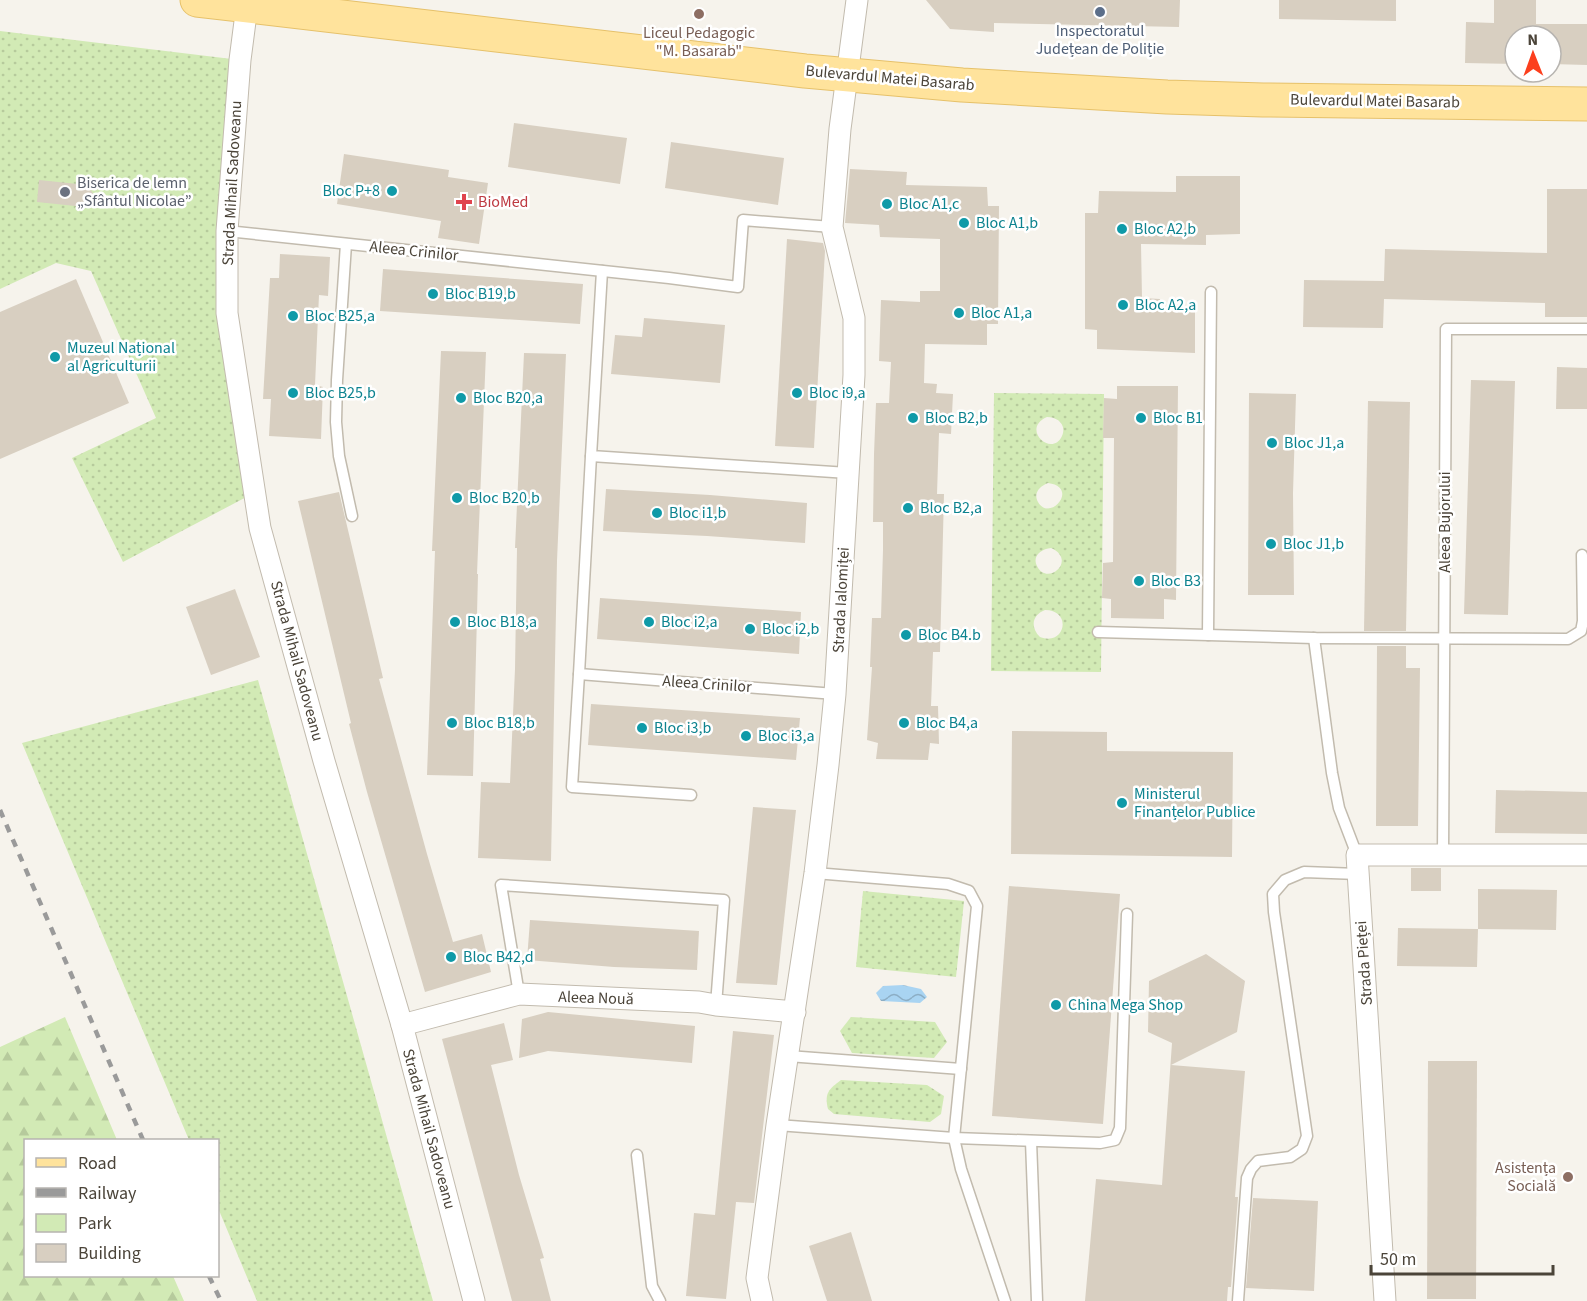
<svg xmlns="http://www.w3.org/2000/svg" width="1587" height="1301" viewBox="0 0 1587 1301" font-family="'Source Sans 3',sans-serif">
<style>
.green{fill:url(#green-dots);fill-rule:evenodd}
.forest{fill:url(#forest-firs)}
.water{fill:url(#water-waves)}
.building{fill:#d8cfc1}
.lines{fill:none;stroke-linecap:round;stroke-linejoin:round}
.service-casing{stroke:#c2bbae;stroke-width:13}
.minor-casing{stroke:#c2bbae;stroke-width:23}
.primary-casing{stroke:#e6c16a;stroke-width:35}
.service{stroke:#fff;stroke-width:10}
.minor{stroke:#fff;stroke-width:21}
.primary{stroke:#ffe39c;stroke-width:33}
.rail{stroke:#9a9a9a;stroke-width:4.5;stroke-dasharray:8 8;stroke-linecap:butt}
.service-dot{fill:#5c6f8a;stroke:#fff;stroke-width:2}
.education-dot{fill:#8d6e63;stroke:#fff;stroke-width:2}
.culture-dot{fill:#0f9aa8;stroke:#fff;stroke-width:2}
.worship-dot{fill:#6b7280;stroke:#fff;stroke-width:2}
.health-dot{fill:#e0444e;stroke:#fff;stroke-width:2}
.labels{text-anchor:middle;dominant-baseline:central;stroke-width:5;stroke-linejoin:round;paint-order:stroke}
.service-label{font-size:16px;fill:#4e5e75;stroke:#fff}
.education-label{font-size:16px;fill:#785e54;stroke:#fff}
.street-label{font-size:16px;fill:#4b4439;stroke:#fff}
.worship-label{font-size:16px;fill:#5b616d;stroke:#fff;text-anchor:start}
.culture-label{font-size:16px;fill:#0d838f;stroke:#fff;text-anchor:start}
.health-label{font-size:16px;fill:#be3a42;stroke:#fff;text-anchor:start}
</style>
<defs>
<pattern id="green-dots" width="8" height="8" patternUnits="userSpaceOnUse" patternTransform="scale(1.5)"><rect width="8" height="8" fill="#d2eab5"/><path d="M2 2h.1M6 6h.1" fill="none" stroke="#b6ca9c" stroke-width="1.8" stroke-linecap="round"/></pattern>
<pattern id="forest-firs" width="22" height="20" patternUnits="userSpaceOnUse" patternTransform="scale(1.5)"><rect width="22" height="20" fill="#d2eab5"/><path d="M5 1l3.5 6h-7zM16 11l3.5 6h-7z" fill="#b6ca9c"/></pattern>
<pattern id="water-waves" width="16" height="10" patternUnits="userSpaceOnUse" patternTransform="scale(1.5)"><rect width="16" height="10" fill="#a9d4f2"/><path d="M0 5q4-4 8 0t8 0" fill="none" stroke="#8caec5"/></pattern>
</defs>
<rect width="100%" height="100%" fill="#f6f3ec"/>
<!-- green -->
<g class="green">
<path d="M0,31L240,60L227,231L254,493L123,562L72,458L156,418L91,271L56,263L0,289Z"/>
<path d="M994,393L1104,394L1101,672L991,671ZM1047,417C1057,417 1067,424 1062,436C1052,458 1020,429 1047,417ZM1048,483C1080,487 1050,523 1038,502C1033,493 1040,486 1048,483ZM1051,548C1078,560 1047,587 1037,566C1032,556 1041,549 1051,548ZM1045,610C1073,610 1065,647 1040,637C1030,627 1032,615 1045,610Z"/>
<path d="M258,680L433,1301H257L218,1208V1140H189L22,743Z"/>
<path d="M863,891L964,901L956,977L856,967Z"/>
<path d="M851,1017L935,1022L947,1042L934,1058L852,1053L840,1031Z"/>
<path d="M841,1080L927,1085L944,1096L941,1114L930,1122L834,1114L828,1109C824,1093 829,1089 841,1080Z"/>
</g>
<!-- forest -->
<path class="forest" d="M65,1017L117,1140H26V1276H173L184,1301H0V1047Z"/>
<!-- water -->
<path class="water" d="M903,985L921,989L927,997L920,1003L881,1001L876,993L883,986Z"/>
<!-- building -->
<g class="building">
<path d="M926,0H1180L1179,27L994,23V32L950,29Z"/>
<path d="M1279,0H1396V21L1279,19Z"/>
<path d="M1494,0H1536V24H1587V65L1551,64V36H1515V64L1465,63L1466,22L1494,23Z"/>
<path d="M514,123L627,138L620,184L508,167Z"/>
<path d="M671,142L784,158L778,205L665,188Z"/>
<path d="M344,154L449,170L448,177L488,183L479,244L438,238L441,221L337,204Z"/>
<path d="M850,169L907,172L906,185L987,187L988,206H999L998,324H987V345L925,344L924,383L937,384L936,393L953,394L951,434L939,433L937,494H944L940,652H933L931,706H938L939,744L930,743L928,760L876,759L878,743L867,740L872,667H870L872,618H881L883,550V522H873L874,454L876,403H889L891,362L879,361L881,300L920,302V291H940V239L880,237L879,225L845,223Z"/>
<path d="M1176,176H1240V234L1206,235V245L1141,244L1142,298L1160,299V311L1195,312V353L1097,349V330L1085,329V213H1098L1099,191L1176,192Z"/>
<path d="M39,180L87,185L95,196L85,207L37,202Z"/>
<path d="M1547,189H1587V317H1545V303L1384,299L1383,328L1303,327L1304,280L1384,281L1385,249L1547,253Z"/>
<path d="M787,239L823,243L825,251L814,448L775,446Z"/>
<path d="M280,254L330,257L328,296L319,295L317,339L315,385L323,387L321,439L269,436L271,399H263L270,278H279Z"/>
<path d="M383,269L583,284L580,324L380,311Z"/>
<path d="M76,279L129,403L0,459V312Z"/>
<path d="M644,318L725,325L720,383L611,374L615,335L642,337Z"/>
<path d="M441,351L486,352L477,574H478L473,776L427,775L435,551H432Z"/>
<path d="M524,353L566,354L557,561L551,861L478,858L481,782L510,783L515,669L517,548H515Z"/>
<path d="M1557,367L1587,368V409H1556Z"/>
<path d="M1471,380L1515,381L1508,615L1464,614Z"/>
<path d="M1117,386H1178L1176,600L1164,599V619L1111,618V599L1102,598L1103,563L1113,562L1114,438H1103L1104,398L1117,399Z"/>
<path d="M1249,393L1296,394L1293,493L1294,595H1248Z"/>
<path d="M1368,401L1410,402L1406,631H1364Z"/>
<path d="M606,489L710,495L807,503L805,543L707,536L603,531Z"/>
<path d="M339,492L383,678L379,679L427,854L453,942L482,934L491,972L425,992L367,792L349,724L351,723L298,501Z"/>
<path d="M235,589L260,657L211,675L186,607Z"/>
<path d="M600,598L801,612L799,654L597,639Z"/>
<path d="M1377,646H1406V668H1420L1418,826H1376Z"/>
<path d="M591,704L800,718L796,760L588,745Z"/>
<path d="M1012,731L1107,732V751L1233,752L1232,857L1011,854Z"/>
<path d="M1496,790L1587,792V834L1495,833Z"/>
<path d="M753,807L796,810L777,985L736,983Z"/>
<rect x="1411" y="868" width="30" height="23"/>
<path d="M1009,886L1120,894L1103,1124L992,1116Z"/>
<path d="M1478,889L1557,890L1556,930L1478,929Z"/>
<path d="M530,920L699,931L697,970L614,967L527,960Z"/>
<path d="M1398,928L1478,929L1477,967L1397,966Z"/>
<path d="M1206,954L1245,981L1237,1032L1171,1065L1245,1071L1235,1197H1238L1231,1287H1228L1227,1301H1085L1096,1179L1162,1185L1172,1043L1148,1032L1149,981Z"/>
<path d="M548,1012L695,1026L692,1063L548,1051L519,1058L522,1019Z"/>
<path d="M504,1023L513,1060L491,1065L519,1175L544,1258L540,1259L551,1301H512L442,1039Z"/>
<path d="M733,1031L774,1035L754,1203L736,1202L726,1299L686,1296L694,1213L715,1215Z"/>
<path d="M1428,1061H1477L1476,1299H1427Z"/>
<path d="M1253,1198L1318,1201L1314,1291L1246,1288Z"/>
<path d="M851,1232L872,1301H827L809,1246Z"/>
</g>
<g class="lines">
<defs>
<g id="service">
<path d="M227,231L669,278L738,287L743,220L832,227"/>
<path d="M346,244L337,380L336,422L339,456L352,516"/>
<path d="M602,271L591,456L848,473"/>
<path d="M591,456L579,674L835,694"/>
<path d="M1098,632L1314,638L1568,639L1581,631L1583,621L1582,555"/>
<path d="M1208,635L1211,292"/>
<path d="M1314,638L1332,773L1339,808L1357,855"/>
<path d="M579,674L572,787L691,795"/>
<path d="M1443,855L1446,329H1587"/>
<path d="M815,873L948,884L969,891L977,906L954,1138L961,1169L1005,1301"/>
<path d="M519,994L501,885L724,900L716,1005"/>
<path d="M788,1056L961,1069"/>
<path d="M777,1125L954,1138L1100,1143L1115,1140L1120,1128L1127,914"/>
<path d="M1031,1141L1037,1301"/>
<path d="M637,1155L652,1286L660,1301"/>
<path d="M1238,1301L1247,1178L1251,1169L1258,1161L1290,1157L1302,1149L1307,1136L1274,912L1273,894L1285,880L1304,872L1358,874"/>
</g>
<g id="minor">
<path d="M247,6L240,60L227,231V313L260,528L324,761L402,1025L474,1301"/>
<path d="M402,1025L519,994L699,1002L716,1005L795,1012"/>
<path d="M762,1301L757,1278L777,1125L815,873L828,765L835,694L854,375V318L832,227L840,129L857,0"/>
<path d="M1385,1301L1357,855H1587"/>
</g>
<path id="primary" d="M197,0L805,71L962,85L1167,97L1263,100L1587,104"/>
</defs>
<!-- service casing -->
<use href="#service" class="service-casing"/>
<!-- minor casing -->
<use href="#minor" class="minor-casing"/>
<!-- primary casing -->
<use href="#primary" class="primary-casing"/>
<!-- service -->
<use href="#service" class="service"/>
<!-- minor -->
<use href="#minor" class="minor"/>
<!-- primary -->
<use href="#primary" class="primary"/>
<!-- rail -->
<g class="rail">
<path d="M0,810L143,1140"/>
<path d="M209,1276L221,1301"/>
</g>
</g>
<!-- markers -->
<circle class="service-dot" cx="1100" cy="12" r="6"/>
<g class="education-dot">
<circle cx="699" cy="14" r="6"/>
<circle cx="1568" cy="1177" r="6"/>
</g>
<g class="culture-dot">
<circle cx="392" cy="191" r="6"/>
<circle cx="887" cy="204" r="6"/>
<circle cx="964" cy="223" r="6"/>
<circle cx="1122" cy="229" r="6"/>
<circle cx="433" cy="294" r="6"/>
<circle cx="1123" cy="305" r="6"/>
<circle cx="959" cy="313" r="6"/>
<circle cx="293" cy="316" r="6"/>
<circle cx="55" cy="357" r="6"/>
<circle cx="293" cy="393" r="6"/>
<circle cx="797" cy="393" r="6"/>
<circle cx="461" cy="398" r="6"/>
<circle cx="913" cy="418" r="6"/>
<circle cx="1141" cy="418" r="6"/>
<circle cx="1272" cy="443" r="6"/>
<circle cx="457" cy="498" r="6"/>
<circle cx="908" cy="508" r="6"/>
<circle cx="657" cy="513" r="6"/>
<circle cx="1271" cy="544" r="6"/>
<circle cx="1139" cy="581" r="6"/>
<circle cx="455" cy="622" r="6"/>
<circle cx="649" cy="622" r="6"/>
<circle cx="750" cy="629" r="6"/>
<circle cx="906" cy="635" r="6"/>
<circle cx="452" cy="723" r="6"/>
<circle cx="904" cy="723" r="6"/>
<circle cx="642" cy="728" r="6"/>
<circle cx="746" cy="736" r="6"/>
<circle cx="1122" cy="803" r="6"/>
<circle cx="451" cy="957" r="6"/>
<circle cx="1056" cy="1005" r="6"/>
</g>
<circle class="worship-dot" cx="65" cy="192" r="6"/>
<path class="health-dot" d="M461 193h6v6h6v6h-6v6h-6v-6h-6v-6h6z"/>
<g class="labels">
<!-- service labels -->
<g class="service-label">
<text x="1100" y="31">Inspectoratul<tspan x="1100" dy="18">Județean de Poliție</tspan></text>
</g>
<!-- education labels -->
<g class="education-label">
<text x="699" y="33">Liceul Pedagogic<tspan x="699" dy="18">"M. Basarab"</tspan></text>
<text x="1556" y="1168" text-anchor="end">Asistența<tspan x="1556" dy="18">Socială</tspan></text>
</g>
<!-- street labels -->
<g class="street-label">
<text transform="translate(890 78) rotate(5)">Bulevardul Matei Basarab</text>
<text transform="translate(1375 101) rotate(1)">Bulevardul Matei Basarab</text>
<text transform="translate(232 183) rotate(-87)">Strada Mihail Sadoveanu</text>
<text transform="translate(414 251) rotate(6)">Aleea Crinilor</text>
<text transform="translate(1445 522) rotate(-90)">Aleea Bujorului</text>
<text transform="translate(841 600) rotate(-87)">Strada Ialomiței</text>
<text transform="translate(297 661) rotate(75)">Strada Mihail Sadoveanu</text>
<text transform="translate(707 684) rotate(4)">Aleea Crinilor</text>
<text transform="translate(1364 963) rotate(-94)">Strada Pieței</text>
<text transform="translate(596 998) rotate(2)">Aleea Nouă</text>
<text transform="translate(429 1129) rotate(75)">Strada Mihail Sadoveanu</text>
</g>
<!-- worship labels -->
<g class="worship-label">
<text x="77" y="183">Biserica de lemn<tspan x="77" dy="18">„Sfântul Nicolae”</tspan></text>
</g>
<!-- culture labels -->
<g class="culture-label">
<text x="380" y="191" text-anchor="end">Bloc P+8</text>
<text x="899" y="204">Bloc A1,c</text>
<text x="976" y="223">Bloc A1,b</text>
<text x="1134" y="229">Bloc A2,b</text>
<text x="445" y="294">Bloc B19,b</text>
<text x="1135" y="305">Bloc A2,a</text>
<text x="971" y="313">Bloc A1,a</text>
<text x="305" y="316">Bloc B25,a</text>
<text x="67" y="348">Muzeul Național<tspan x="67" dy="18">al Agriculturii</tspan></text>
<text x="305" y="393">Bloc B25,b</text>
<text x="809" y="393">Bloc i9,a</text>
<text x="473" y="398">Bloc B20,a</text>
<text x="925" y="418">Bloc B2,b</text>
<text x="1153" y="418">Bloc B1</text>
<text x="1284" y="443">Bloc J1,a</text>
<text x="469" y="498">Bloc B20,b</text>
<text x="920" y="508">Bloc B2,a</text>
<text x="669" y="513">Bloc i1,b</text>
<text x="1283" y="544">Bloc J1,b</text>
<text x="1151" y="581">Bloc B3</text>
<text x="467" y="622">Bloc B18,a</text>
<text x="661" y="622">Bloc i2,a</text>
<text x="762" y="629">Bloc i2,b</text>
<text x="918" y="635">Bloc B4.b</text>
<text x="464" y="723">Bloc B18,b</text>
<text x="916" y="723">Bloc B4,a</text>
<text x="654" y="728">Bloc i3,b</text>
<text x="758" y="736">Bloc i3,a</text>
<text x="1134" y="794">Ministerul<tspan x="1134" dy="18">Finanțelor Publice</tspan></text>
<text x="463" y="957">Bloc B42,d</text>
<text x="1068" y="1005">China Mega Shop</text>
</g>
<!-- health labels -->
<g class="health-label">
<text x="478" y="202">BioMed</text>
</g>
</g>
<!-- legend -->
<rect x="24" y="1139" width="195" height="138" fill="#ffffff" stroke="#b7b4b0" stroke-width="1.5"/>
<rect x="36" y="1158" width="30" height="9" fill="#ffe39c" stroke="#b7b4b0" stroke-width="1.5"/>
<text x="78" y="1169" font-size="18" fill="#4b4439">Road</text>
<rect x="36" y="1188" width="30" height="9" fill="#9a9a9a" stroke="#b7b4b0" stroke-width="1.5"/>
<text x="78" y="1199" font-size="18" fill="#4b4439">Railway</text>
<rect x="36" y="1214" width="30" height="18" fill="#d2eab5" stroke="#b7b4b0" stroke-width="1.5"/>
<text x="78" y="1229" font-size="18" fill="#4b4439">Park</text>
<rect x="36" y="1244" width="30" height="18" fill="#d8cfc1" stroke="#b7b4b0" stroke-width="1.5"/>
<text x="78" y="1259" font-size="18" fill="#4b4439">Building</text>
<!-- north arrow -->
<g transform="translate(1533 54) rotate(359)"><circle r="28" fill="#ffffff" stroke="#b7b4b0" stroke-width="1.5"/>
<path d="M0-4.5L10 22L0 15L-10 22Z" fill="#fc3f1d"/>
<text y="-9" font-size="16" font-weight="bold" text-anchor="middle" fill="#4b4439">N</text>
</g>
<!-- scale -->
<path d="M1371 1265v9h182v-9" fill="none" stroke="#4b4439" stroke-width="3"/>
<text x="1380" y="1265" font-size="18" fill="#4b4439" stroke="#ffffff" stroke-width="4.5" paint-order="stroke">50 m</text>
</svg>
